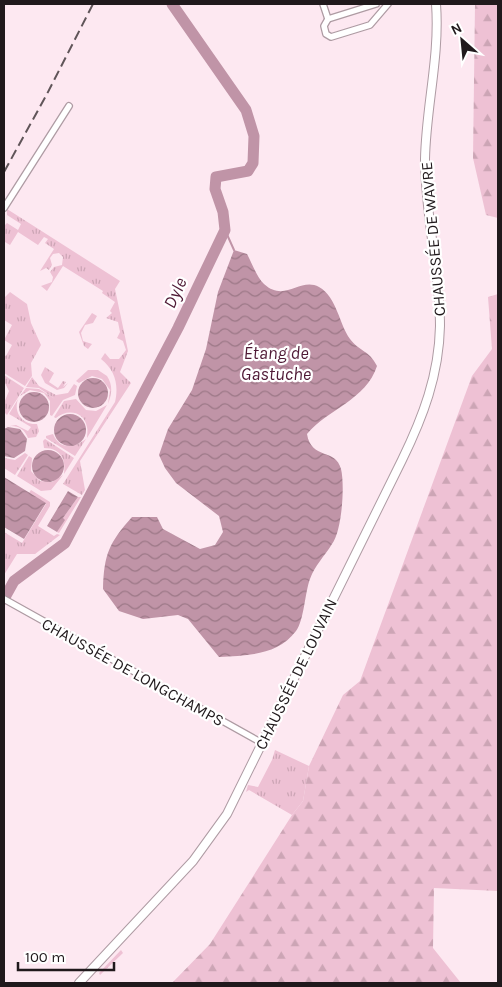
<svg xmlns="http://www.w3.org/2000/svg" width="502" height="987" viewBox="0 0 502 987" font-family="Karla,sans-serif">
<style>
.grass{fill:url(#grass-tufts)}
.forest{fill:url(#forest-firs)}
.water{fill:url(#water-waves)}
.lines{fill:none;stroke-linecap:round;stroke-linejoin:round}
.stream{stroke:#c094a7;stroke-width:2}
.river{stroke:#c094a7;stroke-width:11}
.street-casing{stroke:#ae9ba3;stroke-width:8}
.secondary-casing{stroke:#ae9ba3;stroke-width:10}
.street{stroke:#fff;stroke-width:5.5}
.secondary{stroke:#fff;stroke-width:8}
.rail{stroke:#605559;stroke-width:2;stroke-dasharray:10 5;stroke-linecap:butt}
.labels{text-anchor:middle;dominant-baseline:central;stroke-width:4.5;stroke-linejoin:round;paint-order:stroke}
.street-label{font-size:16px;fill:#20191c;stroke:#fff}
.water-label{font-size:18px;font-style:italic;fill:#4f1935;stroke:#fff}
</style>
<defs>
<pattern id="grass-tufts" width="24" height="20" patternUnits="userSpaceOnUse" patternTransform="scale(1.25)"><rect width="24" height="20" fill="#eec1d4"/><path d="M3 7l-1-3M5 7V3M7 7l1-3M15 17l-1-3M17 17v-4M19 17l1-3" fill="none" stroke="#cca5b5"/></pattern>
<pattern id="forest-firs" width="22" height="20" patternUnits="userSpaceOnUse" patternTransform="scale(1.25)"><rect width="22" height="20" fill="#eec1d4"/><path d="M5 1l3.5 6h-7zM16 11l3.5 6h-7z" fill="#cca5b5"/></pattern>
<pattern id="water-waves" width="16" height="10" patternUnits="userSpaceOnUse" patternTransform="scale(1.25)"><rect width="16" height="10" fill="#c094a7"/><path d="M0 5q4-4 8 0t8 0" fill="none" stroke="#9c7887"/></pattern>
</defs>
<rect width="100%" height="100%" fill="#fde8f1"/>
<!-- grass -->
<g class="grass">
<path d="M7,209L120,281L115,289L128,351L120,372L131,383L80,461L85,490L82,495L63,484L115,402C119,385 115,370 101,359L105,353L110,359H119L126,350L123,341L117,338L120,332L118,322L106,318L112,313L110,311L115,302L102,293L103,291L63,266L47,291L41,286L52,282L53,277L50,272L54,267L62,265L63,257L59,253L53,254L50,258L52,265L49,270L46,268L40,271L54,249L45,243L48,239L44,237L38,245L18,232L10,245L5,242L4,245V226L7,223L18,230L21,224L7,215Z"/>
<path d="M10,292L27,304L31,323L41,345L31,363L32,376L25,386L4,373V355L6,356L12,345L4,340L12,325L4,320V298Z"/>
<path d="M92,313L97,316L93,323L85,325L81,333L83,341L92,344L88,349L84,346L79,332Z"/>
<path d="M45,367L54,373L49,382L58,388L63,381L66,382L63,387L68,383L64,388L57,390L45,383L41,375Z"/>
<path d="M88,370H98L107,376C113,385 112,394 108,404L110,390L102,379L92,376L79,383L76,381Z"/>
<path d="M4,375L24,388L7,415L4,412V403L9,391L4,381Z"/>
<path d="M32,377L39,386L56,395L68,393L74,384L77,386L75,395L63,400L52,416L50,415V401L44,393L30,390L20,396L26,388L39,389L55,399L39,388L26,387Z"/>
<path d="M18,399C13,413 23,425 37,424L39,431L36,437L28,438C24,427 15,424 4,427L16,425L28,431L31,427L9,414Z"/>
<path d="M76,399L86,410L96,411L107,405L87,438C87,435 88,430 87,427C84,410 66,409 56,418L54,417L64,401Z"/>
<path d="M53,434C60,451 75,447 86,439L75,456L46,438V436Z"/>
<path d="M45,439L74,458L64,474C66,461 62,448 44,448L43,441Z"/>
<path d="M25,453L28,455L15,475L4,468V458L15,460Z"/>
<path d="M29,456L32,458L31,471L40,481L52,482L63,475L51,490L41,491L17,476Z"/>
<path d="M31,490L50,502V506L38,526L54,536L57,534L60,535L35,554H17L4,575V532L22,543L46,504L29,493Z"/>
<path d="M78,497H81L59,533L57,532L64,520L62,519Z"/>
<path d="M275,750L309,766L303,801L292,815L249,790L246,792L248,785L258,787L272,760Z"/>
<path d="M121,950L123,953L100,975L99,973Z"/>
</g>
<!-- forest -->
<g class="forest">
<path d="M475,4H498V218L486,215L473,158Z"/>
<path d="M498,294V891L434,888L433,948L461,983H172L210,944L292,815L303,801L309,766L343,695L360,681L472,376L492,349L488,297Z"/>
</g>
<!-- water -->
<g class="water">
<path d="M234,250L247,254C252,263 257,278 264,284C285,303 300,277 319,287C337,297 339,324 350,339C360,352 369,350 377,366C366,400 328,409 307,434C311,460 336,448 341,469C345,485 342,531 332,544C324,557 315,565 310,579C305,592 304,621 296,631C277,656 247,655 219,657L188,619L178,615L143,619L119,611L103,589C104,554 109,543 132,517H157L163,529L200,549L215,545L223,532L219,516L176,483L165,468L159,455L168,429L192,390L206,349L218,292Z"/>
<circle cx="93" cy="393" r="15"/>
<circle cx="34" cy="407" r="15"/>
<circle cx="70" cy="430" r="16"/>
<path d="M8,427L20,429L27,439L25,451L14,458L4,456V429Z"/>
<circle cx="48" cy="466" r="16"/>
<path d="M4,477L46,503L24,539L4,527Z"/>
<path d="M68,491L78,497L63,518L65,520L57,532L47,526Z"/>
</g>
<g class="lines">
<!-- stream -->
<path class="stream" d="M225,230L234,250"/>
<!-- river -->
<path class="river" d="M4,599L14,581L65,543L178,328L225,230L223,212L215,189L216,177L248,171L253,163L254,136L246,110L172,4"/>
<defs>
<g id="street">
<path d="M323,4L328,19L376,4"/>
<path d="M328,19L324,26L326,34L331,37L370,25L388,4"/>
<path d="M4,208L69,106"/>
<path d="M4,599L262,743"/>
</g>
<path id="secondary" d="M79,983L193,861L227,814L402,460C423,417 439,375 440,326C440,271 425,215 425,159C426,107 440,56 436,4"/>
</defs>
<!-- street casing -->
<use href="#street" class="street-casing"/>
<!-- secondary casing -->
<use href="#secondary" class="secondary-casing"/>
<!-- street -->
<use href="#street" class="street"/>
<!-- secondary -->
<use href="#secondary" class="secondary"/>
<!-- rail -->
<path class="rail" d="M4,172L47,94L93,4"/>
</g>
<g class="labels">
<!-- street labels -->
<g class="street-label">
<text transform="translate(433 239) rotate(-95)">CHAUSSÉE DE WAVRE</text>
<text transform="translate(133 672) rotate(29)">CHAUSSÉE DE LONGCHAMPS</text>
<text transform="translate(296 674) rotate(-64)">CHAUSSÉE DE LOUVAIN</text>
</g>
<!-- water labels -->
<g class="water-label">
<text transform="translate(175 293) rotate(-65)">Dyle</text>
<text x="276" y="353">Étang de<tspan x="276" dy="21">Gastuche</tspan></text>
</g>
</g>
<!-- border -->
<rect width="502" height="987" fill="none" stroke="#20191c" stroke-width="10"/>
<!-- north arrow -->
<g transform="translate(462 40) rotate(333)" stroke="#ffffff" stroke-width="4" paint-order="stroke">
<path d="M0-4L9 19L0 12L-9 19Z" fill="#20191c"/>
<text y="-8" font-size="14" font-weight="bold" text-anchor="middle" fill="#20191c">N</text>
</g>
<!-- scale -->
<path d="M18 962v8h96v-8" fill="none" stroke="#20191c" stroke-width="2.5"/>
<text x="25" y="962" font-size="15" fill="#20191c" stroke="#ffffff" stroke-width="4" paint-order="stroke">100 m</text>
</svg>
